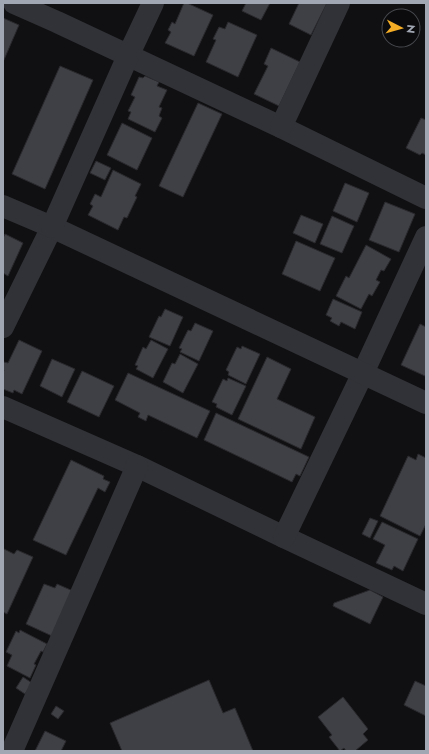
<svg xmlns="http://www.w3.org/2000/svg" width="429" height="754" viewBox="0 0 429 754" font-family="Jost,sans-serif">
<style>
.building{fill:#3f4045;stroke:#2a2a2e}
.lines{fill:none;stroke-linecap:round;stroke-linejoin:round}
.minor{stroke:#313237;stroke-width:22}
.tertiary{stroke:#313237;stroke-width:22}
</style>
<rect width="100%" height="100%" fill="#101012"/>
<!-- building -->
<g class="building">
<path d="M184,3H187L213,15L194,56L165,43L171,32L168,30L172,22L175,24Z"/>
<path d="M246,3H270L261,20L242,11Z"/>
<path d="M299,3H327L311,35L289,24Z"/>
<path d="M3,18L19,25L3,62Z"/>
<path d="M228,22L257,35L238,77L206,62L216,40L213,39L219,27L225,29Z"/>
<path d="M271,48L300,62L279,106L254,94L268,66L264,64Z"/>
<path d="M60,66L93,80L45,189L12,174Z"/>
<path d="M145,76L159,82L157,86L167,90L159,107L162,108L159,116L162,118L155,132L128,119L131,112L128,111L135,97L131,95L139,77L143,78Z"/>
<path d="M198,103L222,114L183,197L159,186Z"/>
<path d="M421,118L426,120V155L422,153L420,155L406,148Z"/>
<path d="M122,123L152,138L137,170L107,155Z"/>
<path d="M96,161L111,168L105,180L90,173Z"/>
<path d="M113,170L141,184L135,196L137,197L127,218L124,217L118,230L88,215L93,206L90,204L95,194L101,197Z"/>
<path d="M345,183L369,193L357,222L333,211Z"/>
<path d="M385,202L415,214L399,252L369,240Z"/>
<path d="M301,215L323,224L315,243L293,233Z"/>
<path d="M332,216L354,226L342,253L320,244Z"/>
<path d="M5,234L23,243L8,276L3,273V238Z"/>
<path d="M296,241L335,258L320,291L282,274Z"/>
<path d="M366,245L391,259L384,271L381,270L376,280L380,282L372,296L369,294L361,309L336,296L346,276L349,278Z"/>
<path d="M333,299L362,312L355,329L341,322L339,326L330,321L332,318L326,315Z"/>
<path d="M165,309L183,317L170,346L149,337L159,316L161,317Z"/>
<path d="M195,323L213,331L199,361L180,352L182,349L179,348L188,330L191,331Z"/>
<path d="M420,324L426,327V373L425,376L401,365Z"/>
<path d="M19,340L42,351L22,394L14,390L13,393L3,389V373L4,370H3V365L4,362L8,363Z"/>
<path d="M151,340L168,349L153,378L136,369L138,366L135,365L143,347L146,349Z"/>
<path d="M242,346L260,354L246,384L228,375L229,372L226,370L237,347L241,349Z"/>
<path d="M180,354L198,364L183,393L163,382L172,363L175,364Z"/>
<path d="M267,357L291,369L277,399L315,417L301,449L238,419Z"/>
<path d="M52,359L75,369L62,397L40,386Z"/>
<path d="M82,371L114,386L99,417L67,402Z"/>
<path d="M128,373L210,411L197,438L148,415L146,421L138,417L140,413L115,400Z"/>
<path d="M228,378L246,386L232,415L216,407L217,404L212,402L223,379L227,381Z"/>
<path d="M216,413L309,457L300,476L296,474L292,482L204,440Z"/>
<path d="M418,454L426,458V524L420,536L380,516L408,456L416,460Z"/>
<path d="M71,460L104,476L103,479L110,482L105,492L98,488L66,555L33,540Z"/>
<path d="M370,518L378,521L370,538L362,534Z"/>
<path d="M382,522L418,539L403,571L394,566L392,570L376,563L385,545L373,539Z"/>
<path d="M4,549L14,554L17,550L33,557L7,614L3,612V551Z"/>
<path d="M44,584L55,588L57,584L73,591L52,636L26,624Z"/>
<path d="M370,590L383,597L370,624L333,606L334,603Z"/>
<path d="M20,630L47,644L43,652L41,651L34,664L36,665L30,678L7,666L12,655L6,652L16,631L19,633Z"/>
<path d="M23,677L32,683L25,694L16,688Z"/>
<path d="M209,680L223,713L235,708L253,751H122L110,723Z"/>
<path d="M415,681L426,686V716L404,705Z"/>
<path d="M343,697L368,729L363,734L368,740L355,751H346L344,748L340,751L329,737L332,735L318,717Z"/>
<path d="M56,706L64,711L58,719L51,714Z"/>
<path d="M45,731L66,741L61,751H35Z"/>
</g>
<g class="lines">
<!-- minor -->
<g class="minor">
<path d="M14,3L57,22L281,127L426,198"/>
<path d="M281,127L339,3"/>
<path d="M3,327L52,227"/>
<path d="M3,407L137,466L284,537L426,604"/>
<path d="M284,537L363,373L426,237"/>
<path d="M12,751L137,466"/>
</g>
<!-- tertiary -->
<g class="tertiary">
<path d="M3,206L52,227L426,403"/>
<path d="M52,227L128,56L153,3"/>
</g>
</g>
<!-- border -->
<rect width="429" height="754" fill="none" stroke="#a1a7b3" stroke-width="8"/>
<!-- north arrow -->
<g transform="translate(401 28) rotate(96)"><circle r="19" fill="#0b0b0d" stroke="#47494f"/>
<path d="M0-3L7 15L0 10L-7 15Z" fill="#f5ae26"/>
<text y="-6" font-size="11" font-weight="bold" text-anchor="middle" fill="#a1a7b3">N</text>
</g>
</svg>
